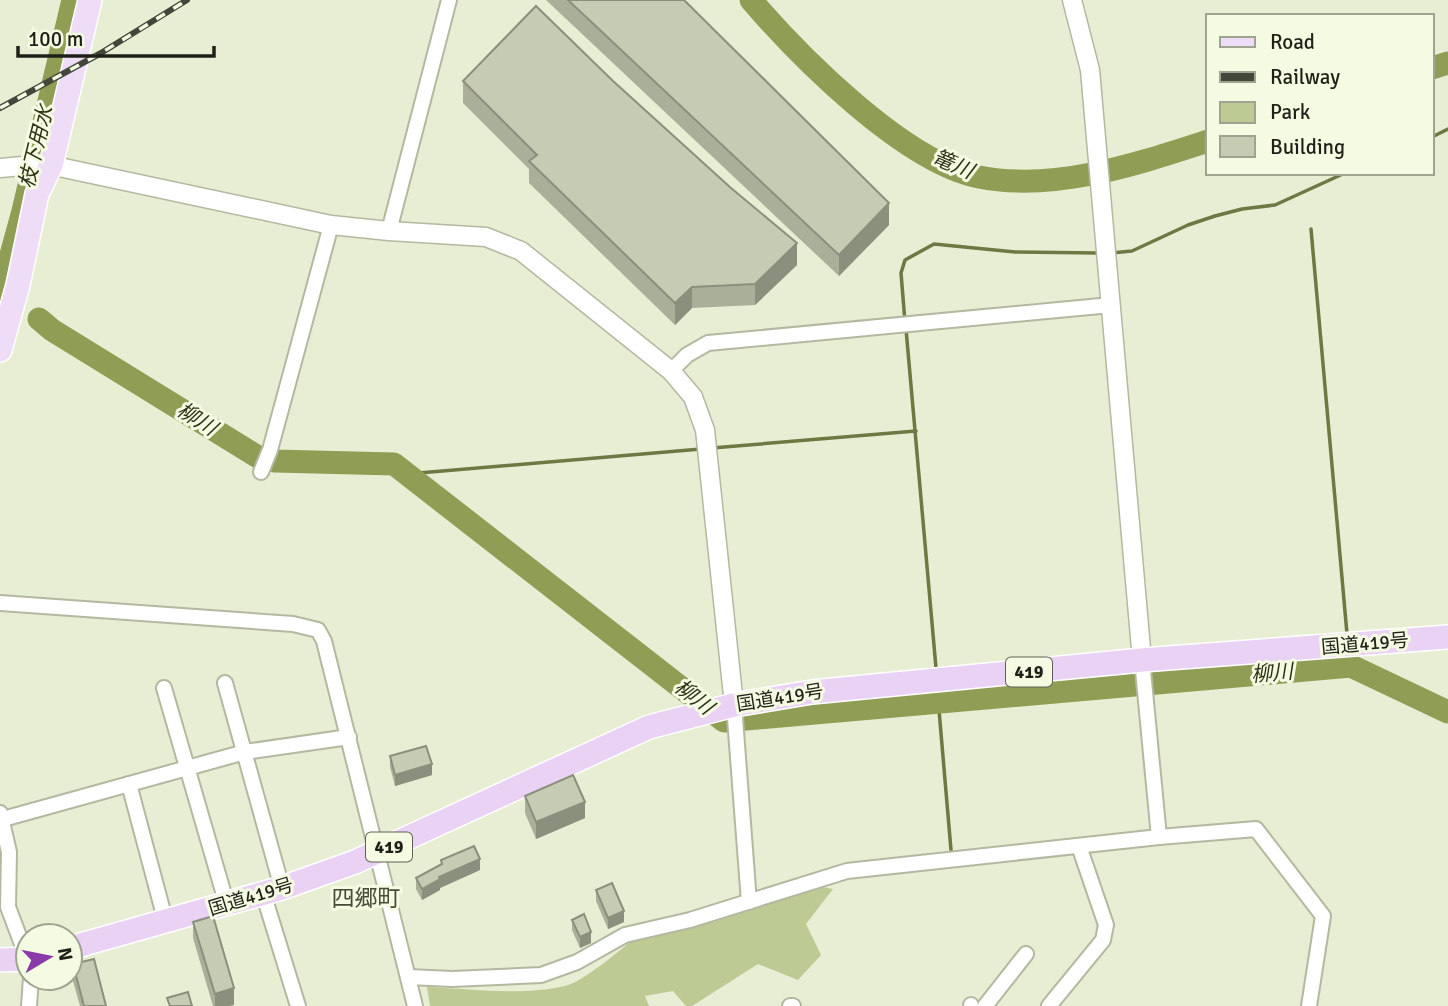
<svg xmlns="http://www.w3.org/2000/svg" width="1448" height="1006" viewBox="0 0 1448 1006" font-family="Signika,'Noto Sans JP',sans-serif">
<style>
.green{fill:#bdca94}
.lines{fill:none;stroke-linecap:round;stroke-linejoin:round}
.stream{stroke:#6d7842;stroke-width:3.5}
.river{stroke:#8f9e54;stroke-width:23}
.minor-casing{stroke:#b3b9a0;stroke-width:18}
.tertiary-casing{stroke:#b3b9a0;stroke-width:21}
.primary-casing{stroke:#fff;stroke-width:26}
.trunk-casing{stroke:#fff;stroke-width:26}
.minor{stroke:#fff;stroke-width:14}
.tertiary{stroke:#fff;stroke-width:18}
.primary{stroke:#efddf7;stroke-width:23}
.trunk{stroke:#ead2f4;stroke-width:23}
.rail-casing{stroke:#43463a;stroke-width:6}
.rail{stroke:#f5fbe2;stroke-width:3.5;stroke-dasharray:10;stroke-linecap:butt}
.wall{fill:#aaaf9a}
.shaded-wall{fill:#8b8f7d}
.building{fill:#c6ccb3;stroke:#8b8f7d;stroke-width:2}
.labels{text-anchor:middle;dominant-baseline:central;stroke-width:6;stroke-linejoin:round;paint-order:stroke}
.shield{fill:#f5fbe2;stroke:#5f6255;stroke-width:2}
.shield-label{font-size:18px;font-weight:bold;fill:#1f2118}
.street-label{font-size:19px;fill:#1f2118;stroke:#f5fbe2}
.water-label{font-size:21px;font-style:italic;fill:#2d3313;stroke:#f5fbe2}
.quarter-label{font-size:23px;fill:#474c37;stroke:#f5fbe2}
</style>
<rect width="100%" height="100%" fill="#e7eed4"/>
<!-- green -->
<path class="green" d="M818,886L833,889L806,924L821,955L798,980L758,964L692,1006H686L673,991L645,996L649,1006H430L427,987C472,989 521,996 565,986C581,983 623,949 636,936Z"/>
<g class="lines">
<!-- stream -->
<g class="stream">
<path d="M1432,137L1448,129"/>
<path d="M1311,229L1347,634"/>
<path d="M1111,253L1132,251L1188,225L1215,216L1242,209L1275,205L1345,173"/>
<path d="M905,322L901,273L905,260L934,244L1015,252L1099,253"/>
<path d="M906,329L936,668"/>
<path d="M712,448L916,431"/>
<path d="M407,474L701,449"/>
<path d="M939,710L951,850"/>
</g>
<!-- river -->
<g class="river">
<path d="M751,0C800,57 904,162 979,177C1055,192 1137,164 1208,141"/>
<path d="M1432,68L1448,63"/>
<path d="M0,295L23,211L73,0"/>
<path d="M39,319L52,330L258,457L275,461L394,464L724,721L1351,666L1448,712"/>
</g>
<defs>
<g id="minor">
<path d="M389,231L449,0"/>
<path d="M671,371L687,355L708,343L1111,305"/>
<path d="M261,472L270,450L331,225"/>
<path d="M0,603L293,624L318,630L324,641L415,1006"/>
<path d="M1142,660L1159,837"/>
<path d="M225,683L282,888"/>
<path d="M164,688L227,905"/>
<path d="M734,705L749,902"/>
<path d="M129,784L166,923"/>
<path d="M0,813L9,852L8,907L28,960"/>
<path d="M3,819L245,752L349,737"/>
<path d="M263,893L298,1006"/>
<path d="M409,977L452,979L541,975L577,962L625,935L690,920L847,871L1159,837L1256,829L1323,916L1309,1006"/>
<path d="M971,1005V1006"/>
<path d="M29,1006L31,978"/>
<path d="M790,1006H793"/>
<path d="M985,1006L1026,954"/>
<path d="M1049,1006L1103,940L1106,925L1079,846"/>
</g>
<g id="tertiary">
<path d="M1072,0L1090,70L1142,660"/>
<path d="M0,168L45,164L331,225L389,231L486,237L521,251L671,371L693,397L705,430L734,705"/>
</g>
<path id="primary" d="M0,350L18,285L37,194L51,165L90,0"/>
<g id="trunk">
<path d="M70,948L282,888L355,862L649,727L734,705L812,692L1142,660L1448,637"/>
<path d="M0,960L28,959"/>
</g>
</defs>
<!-- minor casing -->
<use href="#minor" class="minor-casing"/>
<!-- tertiary casing -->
<use href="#tertiary" class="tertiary-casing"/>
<!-- primary casing -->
<use href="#primary" class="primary-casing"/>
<!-- trunk casing -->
<use href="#trunk" class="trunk-casing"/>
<!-- minor -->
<use href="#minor" class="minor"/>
<!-- tertiary -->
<use href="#tertiary" class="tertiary"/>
<!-- primary -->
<use href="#primary" class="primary"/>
<!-- trunk -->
<use href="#trunk" class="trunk"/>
<defs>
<path id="rail" d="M0,108L101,53L187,0"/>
</defs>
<!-- rail casing -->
<use href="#rail" class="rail-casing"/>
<!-- rail -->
<use href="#rail" class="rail"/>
</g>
<!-- wall -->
<g class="wall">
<path d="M546,0H684L889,225L839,276Z"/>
<path d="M463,81L797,265L755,305L692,308L675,325L529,183V169L463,103Z"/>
<path d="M390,756L432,775L395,786L390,767Z"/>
<path d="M525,796L585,818L536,839L525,813Z"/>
<path d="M441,860L480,870L440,888V890L422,900L416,889V878L441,865Z"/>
<path d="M596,890L624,922L608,929L596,901Z"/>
<path d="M572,920L591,943L580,948L572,930Z"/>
<path d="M193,922L234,1005L229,1006H213L193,938Z"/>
<path d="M73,964L106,1006H80L73,981Z"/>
</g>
<!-- shaded-wall -->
<g class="shaded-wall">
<path d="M889,203V225L839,276V255Z"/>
<path d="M797,243V265L755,305V284Z"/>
<path d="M692,287V308L675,325V303Z"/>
<path d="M432,764V775L395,786V775Z"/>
<path d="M585,802V818L536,839V822Z"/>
<path d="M480,859V870L440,888V890L422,900V889L439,877Z"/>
<path d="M624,911V922L608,929V918Z"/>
<path d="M591,932V943L580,948V937Z"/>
<path d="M234,988V1005L229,1006H215V994Z"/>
</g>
<!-- building -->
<g class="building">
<path d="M568,0H684L889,203L839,255Z"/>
<path d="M536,6L613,81L731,188L797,243L755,284L692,287L675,303L529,161L537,155L463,81Z"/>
<path d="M426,746L432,764L395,775L390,756Z"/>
<path d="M573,775L585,802L536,822L525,796Z"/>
<path d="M474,846L480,859L439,877L440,879L422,889L416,878L442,864L441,860Z"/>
<path d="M612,883L624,911L608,918L596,890Z"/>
<path d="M584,914L591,932L580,937L572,920Z"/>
<path d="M213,916L234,988L215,994L193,922Z"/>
<path d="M94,959L106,1006H84L73,964Z"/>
<path d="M188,992L192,1006H170L167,998Z"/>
</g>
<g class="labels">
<!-- shield labels -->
<g class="shield">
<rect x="1006" y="657.5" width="46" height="29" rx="5"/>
<rect x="366" y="832.5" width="46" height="29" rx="5"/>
</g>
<g class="shield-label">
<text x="1029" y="672">419</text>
<text x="389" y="847">419</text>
</g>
<!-- street labels -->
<g class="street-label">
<text transform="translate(1365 644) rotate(-5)">国道419号</text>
<text transform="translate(780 698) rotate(-9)">国道419号</text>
<text transform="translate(251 897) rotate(-17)">国道419号</text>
</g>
<!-- water labels -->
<g class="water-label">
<text transform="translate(36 147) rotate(-76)">枝下用水</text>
<text transform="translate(953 164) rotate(23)">篭川</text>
<text transform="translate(197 419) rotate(32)">柳川</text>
<text transform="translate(1272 673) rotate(-5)">柳川</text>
<text transform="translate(694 697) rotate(38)">柳川</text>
</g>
<!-- quarter labels -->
<g class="quarter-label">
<text x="366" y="898">四郷町</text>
</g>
</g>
<!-- legend -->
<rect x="1206" y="14" width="228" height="161" fill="#f5fbe2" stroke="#9fa491" stroke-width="2"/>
<rect x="1220" y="37" width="35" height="10" fill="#efddf7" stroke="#9fa491" stroke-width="2"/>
<text x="1270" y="49" font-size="21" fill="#1f2118">Road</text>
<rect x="1220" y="72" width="35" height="10" fill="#43463a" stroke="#9fa491" stroke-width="2"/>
<text x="1270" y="84" font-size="21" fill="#1f2118">Railway</text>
<rect x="1220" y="102" width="35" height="21" fill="#bdca94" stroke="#9fa491" stroke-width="2"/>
<text x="1270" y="119" font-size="21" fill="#1f2118">Park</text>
<rect x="1220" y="136" width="35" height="21" fill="#c6ccb3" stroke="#9fa491" stroke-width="2"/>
<text x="1270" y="154" font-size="21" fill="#1f2118">Building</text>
<!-- north arrow -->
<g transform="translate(49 957) rotate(80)"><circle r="33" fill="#f5fbe2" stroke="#9fa491" stroke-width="2"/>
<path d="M0-5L12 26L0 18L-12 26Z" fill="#8b3aa9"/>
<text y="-10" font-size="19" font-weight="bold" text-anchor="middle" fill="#1f2118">N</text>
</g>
<!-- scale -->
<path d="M18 46v10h196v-10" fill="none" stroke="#1f2118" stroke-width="3.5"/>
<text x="28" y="46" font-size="21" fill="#1f2118" stroke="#f5fbe2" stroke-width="5" paint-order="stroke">100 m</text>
</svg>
